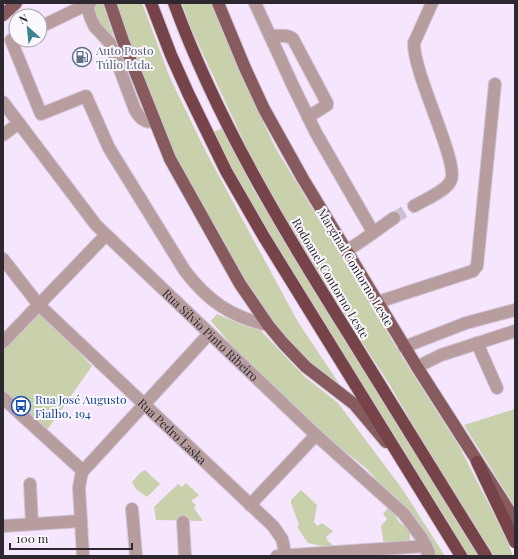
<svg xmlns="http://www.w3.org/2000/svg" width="518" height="559" viewBox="0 0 518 559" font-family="'Playfair Display',serif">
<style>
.green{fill:#c8d0ac}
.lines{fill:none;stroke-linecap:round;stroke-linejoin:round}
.minor-tunnel{stroke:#cdc0d4;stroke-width:12;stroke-dasharray:12 6;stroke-linecap:butt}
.minor-casing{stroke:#d1c4d8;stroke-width:14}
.major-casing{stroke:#d1c4d8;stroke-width:14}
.highway-casing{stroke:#d1c4d8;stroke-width:14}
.minor{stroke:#b79d9e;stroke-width:12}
.major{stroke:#875b5e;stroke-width:12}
.highway{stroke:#754348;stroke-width:12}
.labels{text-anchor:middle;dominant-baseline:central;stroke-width:4;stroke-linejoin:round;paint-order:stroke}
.service-label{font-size:12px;fill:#4e5e75;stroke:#fbf8fd;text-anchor:start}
.street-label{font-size:12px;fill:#2d2730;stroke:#fbf8fd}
.transit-label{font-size:12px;fill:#164399;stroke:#fbf8fd;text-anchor:start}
</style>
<rect width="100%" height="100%" fill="#f5e6fd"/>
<!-- green -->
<g class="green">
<path d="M95,3H103L115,41L92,15Z"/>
<path d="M114,3H142L170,78L206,152L298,322L342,388L333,384L285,342L263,309L199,205L174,156Z"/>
<path d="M182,3H211L242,77L275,147L404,360L459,446L507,540L513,556H494L440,471L388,382L335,301L259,174L190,26Z"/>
<path d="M223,128L253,189L478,556H466L271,239L238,180L213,132Z"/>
<path d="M39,311L92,366L45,433L3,394V350Z"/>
<path d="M217,314L245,326L260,330L305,377L338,403L403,490L445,556H435L416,524L366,468L320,432L235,349L211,321Z"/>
<path d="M515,409V507L464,425Z"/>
<path d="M145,470L160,484L147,497L136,489L132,482L140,473Z"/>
<path d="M186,483L199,495L191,501L196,505L194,508L203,521L156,520L154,507L178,484L182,487Z"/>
<path d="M301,490L317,505L314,522L317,526L322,523L333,531L326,537L328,541L337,549L308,543L297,527L299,525L291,503V500Z"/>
<path d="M389,507L400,523L410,530V544L384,546L381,526L387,519L383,514Z"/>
</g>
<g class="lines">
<!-- minor-tunnel -->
<path class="minor-tunnel" d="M394,218L414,206"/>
<defs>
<g id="minor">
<path d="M255,3L293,86L316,133L373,232"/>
<path d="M87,6L91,19L95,27L110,43L135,110C140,118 145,124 155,121"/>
<path d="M40,27L90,3"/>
<path d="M270,36C277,36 287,34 293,39L327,103V105L308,117"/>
<path d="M16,38L11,40L41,114L86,96L109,148L185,271C208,301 231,317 268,325"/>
<path id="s1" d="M3,102L96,225L316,435L404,514L421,537L426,546L428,556"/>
<path d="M3,135L19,123"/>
<path d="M414,206C424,200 447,191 451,180C459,162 413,73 414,43L432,3"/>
<path d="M346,251C363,241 378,229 394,218"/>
<path id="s2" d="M3,259L39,305L273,526L282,539L286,556"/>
<path d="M378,302L473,271L477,266L495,84"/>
<path d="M3,342L106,235"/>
<path d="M477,343L497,388"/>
<path d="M404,347L466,323L515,310"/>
<path d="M417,367L441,355L515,331"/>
<path d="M3,398L83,471"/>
<path d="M30,484L32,524"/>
<path d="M250,505L316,435"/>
<path d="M132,509L136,556"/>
<path d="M183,522L185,556"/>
<path d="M3,526L81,521"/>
<path d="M83,556L79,488L81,476L83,471L209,334"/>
<path d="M277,556L426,546L429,553"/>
</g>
<g id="major">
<path d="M110,3L123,41L170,159L240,284L268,325L283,343L306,367L354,404L386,442"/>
<path d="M218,3L245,68L264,109L303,179L417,367L515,520"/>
<path d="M3,15L16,3"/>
</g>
<g id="highway">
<path d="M151,3L171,55L188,93L226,171L264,237L461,556"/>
<path d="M174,3C217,120 282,228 348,333C394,408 440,482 486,556"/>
<path d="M477,462L515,542"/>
</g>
</defs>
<!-- minor casing -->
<use href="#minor" class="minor-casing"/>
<!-- major casing -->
<use href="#major" class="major-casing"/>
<!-- highway casing -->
<use href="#highway" class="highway-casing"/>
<!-- minor -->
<use href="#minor" class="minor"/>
<!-- major -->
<use href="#major" class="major"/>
<!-- highway -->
<use href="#highway" class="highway"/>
</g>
<!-- icons -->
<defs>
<symbol id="fuel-ring" viewBox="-11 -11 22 22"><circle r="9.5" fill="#fbf8fd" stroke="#5c6f8a" stroke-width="1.5"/><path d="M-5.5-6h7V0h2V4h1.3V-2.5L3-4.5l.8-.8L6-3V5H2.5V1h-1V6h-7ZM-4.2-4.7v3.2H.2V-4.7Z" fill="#5c6f8a"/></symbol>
<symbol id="bus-ring" viewBox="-11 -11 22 22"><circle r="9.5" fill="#fbf8fd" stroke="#1a4fb4" stroke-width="1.5"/><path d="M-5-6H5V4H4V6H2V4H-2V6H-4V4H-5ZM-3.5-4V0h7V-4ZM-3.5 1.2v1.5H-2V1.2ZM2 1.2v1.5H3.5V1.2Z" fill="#1a4fb4"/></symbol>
</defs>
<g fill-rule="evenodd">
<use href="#fuel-ring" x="71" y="46" width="22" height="22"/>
<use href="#bus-ring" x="10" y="395" width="22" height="22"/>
</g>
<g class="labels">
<!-- service labels -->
<g class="service-label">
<text x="96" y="50">Auto Posto<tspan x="96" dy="14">Túlio Ltda.</tspan></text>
</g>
<!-- street labels -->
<g class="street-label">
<text transform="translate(356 267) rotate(59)">Marginal Contorno Leste</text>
<text transform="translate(331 278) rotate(59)">Rodoanel Contorno Leste</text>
<text stroke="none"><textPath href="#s1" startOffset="313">Rua Sílvio Pinto Ribeiro</textPath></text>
<text stroke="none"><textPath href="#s2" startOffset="242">Rua Pedro Laska</textPath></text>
</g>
<!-- transit labels -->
<g class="transit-label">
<text x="35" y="399">Rua José Augusto<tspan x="35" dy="14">Fialho, 194</tspan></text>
</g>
</g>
<!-- border -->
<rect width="518" height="559" fill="none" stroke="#2d2730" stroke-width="8"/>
<!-- north arrow -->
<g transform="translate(28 28) rotate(333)"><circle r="19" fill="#fbf8fd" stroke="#a9a4ab"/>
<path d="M0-3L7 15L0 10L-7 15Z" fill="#3c838c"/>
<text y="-6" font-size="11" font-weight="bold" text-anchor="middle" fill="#2d2730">N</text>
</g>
<!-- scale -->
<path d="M10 543v6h122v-6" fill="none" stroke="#2d2730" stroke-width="2"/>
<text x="16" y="543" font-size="12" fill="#2d2730" stroke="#fbf8fd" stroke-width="3" paint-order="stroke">100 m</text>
</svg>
